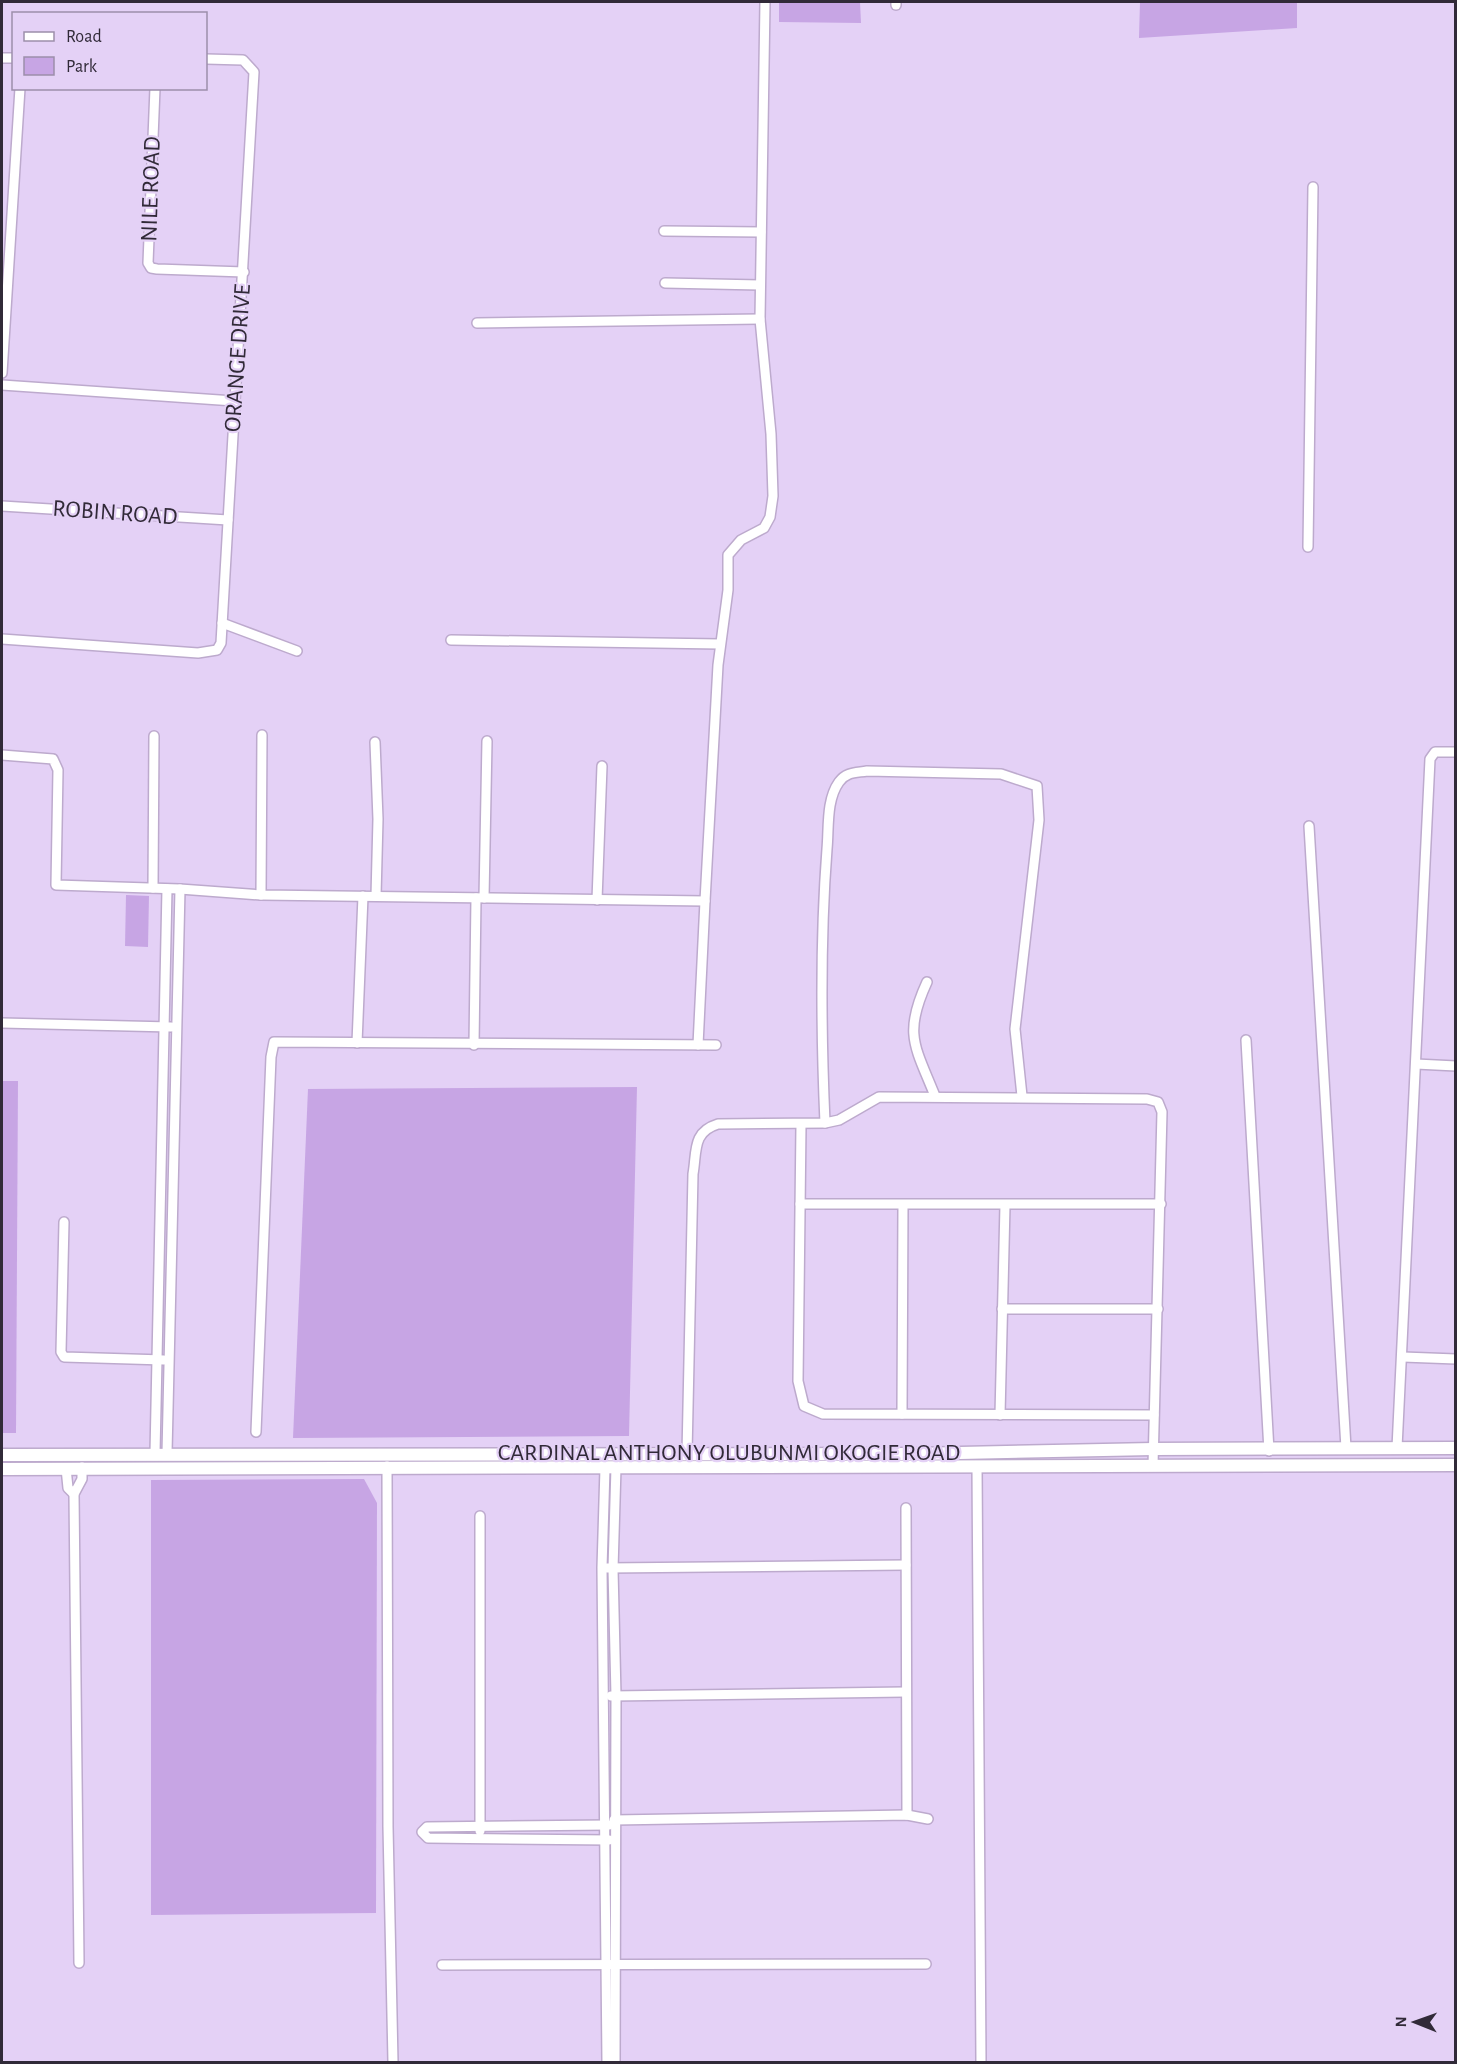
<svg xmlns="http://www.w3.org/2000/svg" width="1457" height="2064" viewBox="0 0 1457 2064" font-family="'Alegreya Sans',sans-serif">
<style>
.green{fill:#c7a5e4}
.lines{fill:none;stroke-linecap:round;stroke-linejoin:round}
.minor-casing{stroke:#bdaacd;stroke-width:12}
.tertiary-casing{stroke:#bdaacd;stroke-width:15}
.minor{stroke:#fff;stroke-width:9}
.tertiary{stroke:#fff;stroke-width:12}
.labels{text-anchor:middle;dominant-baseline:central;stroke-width:4.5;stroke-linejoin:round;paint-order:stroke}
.street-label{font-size:24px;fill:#312a38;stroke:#e4d1f6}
</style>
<rect width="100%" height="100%" fill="#e4d1f6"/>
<!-- green -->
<g class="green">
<path d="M779,2H860L861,23L779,22Z"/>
<path d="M1140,2H1297V28L1139,38Z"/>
<path d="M126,895L149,896L148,947L125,946Z"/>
<path d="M2,1081H18L16,1433H2Z"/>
<path d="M637,1087L629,1436L293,1438L308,1089Z"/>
<path d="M364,1479L377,1503L376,1913L151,1915V1480Z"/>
</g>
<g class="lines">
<defs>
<g id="minor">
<path d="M896,2V5"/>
<path d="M2,58H14"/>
<path d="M155,88L148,263L151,268L157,269L244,272"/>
<path d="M664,231L761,232"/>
<path d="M665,283L760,285"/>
<path d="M477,323L760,319"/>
<path d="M2,373L20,88"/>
<path d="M2,385L234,401"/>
<path d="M2,506L228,520"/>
<path d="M1308,547L1313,187"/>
<path d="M222,623L297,651"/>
<path d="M2,639L198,653L217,650L221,643L254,72L243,60L206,59"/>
<path d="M451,640L720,644"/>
<path d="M375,742L378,819L376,896"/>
<path d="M2,755L53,759L58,770L56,885L180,889L261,895L705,901L718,665L728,590V555L741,540L764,528L770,517L773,496L771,434L760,319L765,2"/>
<path d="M1309,826L1346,1448"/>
<path d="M153,888L154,736"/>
<path d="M261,895L262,735"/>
<path d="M484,898L487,741"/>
<path d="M597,900L602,766"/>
<path d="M927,982C903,1034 915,1046 935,1096"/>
<path d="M2,1023L171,1027"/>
<path d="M1246,1040L1269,1451"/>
<path d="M357,1043L363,896"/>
<path d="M474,1045L476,898"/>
<path d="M698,1045L705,901"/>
<path d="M1416,1064L1456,1066"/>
<path d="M825,1123C821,1032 820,940 827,849C829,828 826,800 839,782C846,772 855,773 867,771L1001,774L1037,786L1039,820L1015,1029L1022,1096"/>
<path d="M801,1125L798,1381L804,1406L823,1414L1154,1415"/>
<path d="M800,1204H1161"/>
<path d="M64,1222L61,1352L64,1357L164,1360"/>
<path d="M1002,1309H1158"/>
<path d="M1403,1357L1456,1359"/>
<path d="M902,1414L903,1206"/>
<path d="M1000,1415L1005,1205"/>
<path d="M256,1432L271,1057L274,1042L716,1045"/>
<path d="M1397,1448L1430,759L1435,752H1456"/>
<path d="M155,1453L167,889"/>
<path d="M167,1453L180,889"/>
<path d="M687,1454L693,1174C697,1151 692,1132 718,1124L825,1123L839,1120L879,1097L1147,1099L1158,1102L1162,1112L1153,1466"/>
<path d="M387,1466L388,1827L393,2062"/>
<path d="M977,1466L981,2062"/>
<path d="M66,1468L68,1488L74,1494"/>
<path d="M605,1468L602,1568L607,2062"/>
<path d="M906,1508L907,1815"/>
<path d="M480,1516V1831"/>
<path d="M607,1568L906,1565"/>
<path d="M611,1696L905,1692"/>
<path d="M614,1820L907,1815L928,1819"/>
<path d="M609,1840L428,1838L422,1832L427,1827L609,1825"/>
<path d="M79,1963L74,1494L82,1479V1467"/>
<path d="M442,1965L926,1964"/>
<path d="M615,2062L616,1696L613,1569L616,1467"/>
</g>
<g id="tertiary">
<path d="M2,1455L913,1454L1153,1449L1456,1448"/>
<path d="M2,1469L1456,1465"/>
</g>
</defs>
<!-- minor casing -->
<use href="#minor" class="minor-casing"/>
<!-- tertiary casing -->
<use href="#tertiary" class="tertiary-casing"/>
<!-- minor -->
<use href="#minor" class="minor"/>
<!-- tertiary -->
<use href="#tertiary" class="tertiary"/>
</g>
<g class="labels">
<!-- street labels -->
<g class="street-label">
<text transform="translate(151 189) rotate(-88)">NILE ROAD</text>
<text transform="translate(238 358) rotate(-86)">ORANGE DRIVE</text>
<text transform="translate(115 513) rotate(4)">ROBIN ROAD</text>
<text x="729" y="1453">CARDINAL ANTHONY OLUBUNMI OKOGIE ROAD</text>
</g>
</g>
<!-- border -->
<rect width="1457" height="2064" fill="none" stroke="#312a38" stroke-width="6"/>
<!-- legend -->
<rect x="12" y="12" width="195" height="78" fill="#e4d1f6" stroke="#9c8eaa" stroke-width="1.5"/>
<rect x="24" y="32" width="30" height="9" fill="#ffffff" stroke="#9c8eaa" stroke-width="1.5"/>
<text x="66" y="42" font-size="18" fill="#312a38">Road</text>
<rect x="24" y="57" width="30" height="18" fill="#c7a5e4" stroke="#9c8eaa" stroke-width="1.5"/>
<text x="66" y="72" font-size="18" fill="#312a38">Park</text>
<!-- north arrow -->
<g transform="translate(1415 2022) rotate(271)" stroke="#e4d1f6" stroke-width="4.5" paint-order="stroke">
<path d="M0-4.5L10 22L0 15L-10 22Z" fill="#312a38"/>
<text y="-9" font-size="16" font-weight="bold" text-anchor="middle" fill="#312a38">N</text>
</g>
</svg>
